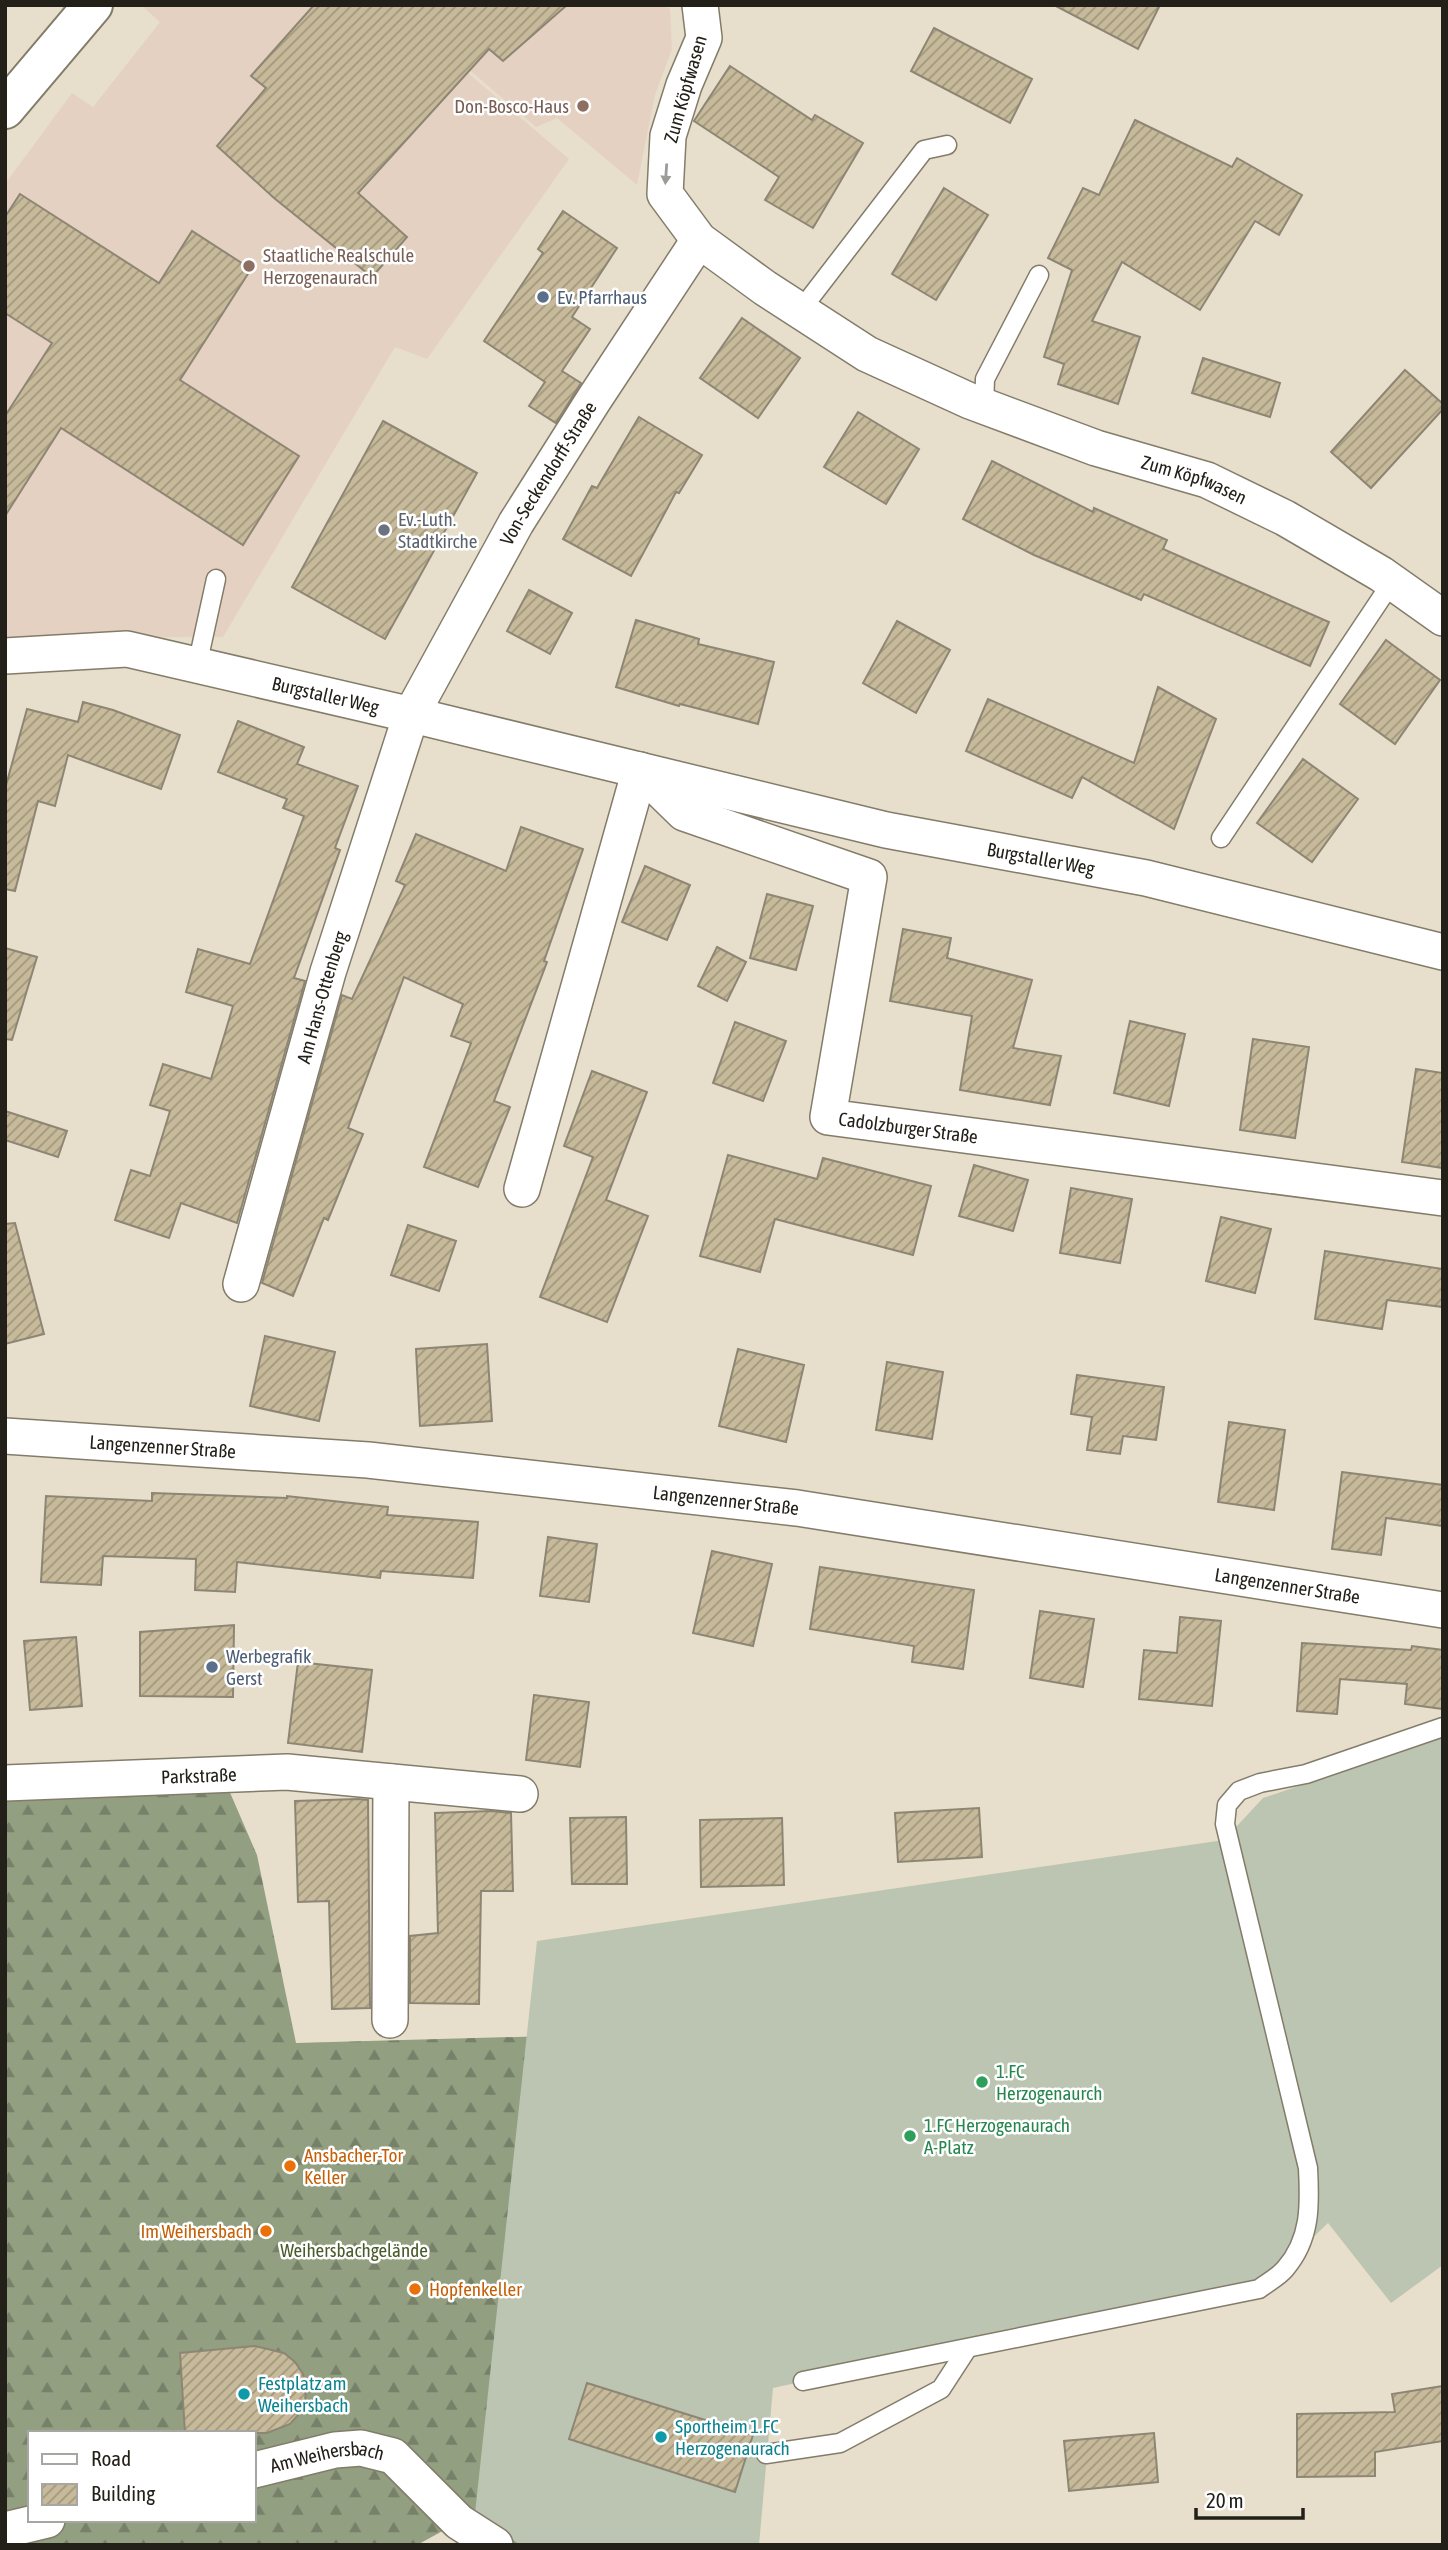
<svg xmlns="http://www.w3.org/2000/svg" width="1448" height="2550" viewBox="0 0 1448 2550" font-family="'Asap Condensed',sans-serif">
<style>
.education{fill:#e5d1c2}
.forest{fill:url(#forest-firs);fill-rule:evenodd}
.pitch{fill:#bcc5b1}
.building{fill:url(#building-hatch);stroke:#8e8674;stroke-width:2}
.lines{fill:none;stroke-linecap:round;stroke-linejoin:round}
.lane-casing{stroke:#837c6a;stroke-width:21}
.street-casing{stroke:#837c6a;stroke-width:38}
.secondary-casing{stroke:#837c6a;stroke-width:42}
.lane{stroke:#fff;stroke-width:18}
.street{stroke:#fff;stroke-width:35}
.secondary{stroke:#fff;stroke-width:38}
.oneway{fill:#9c9b98}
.education-dot{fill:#8d6e63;stroke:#fff;stroke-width:2.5}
.service-dot{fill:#5c6f8a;stroke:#fff;stroke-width:2.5}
.worship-dot{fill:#6b7280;stroke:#fff;stroke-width:2.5}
.leisure-dot{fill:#2e9e5b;stroke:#fff;stroke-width:2.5}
.food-dot{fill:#e8710a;stroke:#fff;stroke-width:2.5}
.culture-dot{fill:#0f9aa8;stroke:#fff;stroke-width:2.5}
.labels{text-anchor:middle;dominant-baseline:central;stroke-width:5;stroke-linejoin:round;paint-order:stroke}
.street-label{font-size:19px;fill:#232019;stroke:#fff}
.education-label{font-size:19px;fill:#785e54;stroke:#fff;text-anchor:end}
.service-label{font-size:19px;fill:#4e5e75;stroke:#fff;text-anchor:start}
.worship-label{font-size:19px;fill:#5b616d;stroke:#fff;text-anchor:start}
.leisure-label{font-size:19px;fill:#27864d;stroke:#fff;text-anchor:start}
.food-label{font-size:19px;fill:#c56008;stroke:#fff;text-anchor:start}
.park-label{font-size:19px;fill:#495b2b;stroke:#fff}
.culture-label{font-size:19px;fill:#0d838f;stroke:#fff;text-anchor:start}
</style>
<defs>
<pattern id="forest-firs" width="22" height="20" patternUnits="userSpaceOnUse" patternTransform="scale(1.75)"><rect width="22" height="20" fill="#929f81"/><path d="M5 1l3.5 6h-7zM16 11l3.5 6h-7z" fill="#778169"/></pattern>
<pattern id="building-hatch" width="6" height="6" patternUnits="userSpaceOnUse" patternTransform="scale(1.75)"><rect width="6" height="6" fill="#c7ba9a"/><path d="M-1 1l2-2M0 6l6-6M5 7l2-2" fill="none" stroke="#a1977d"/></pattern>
</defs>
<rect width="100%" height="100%" fill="#e7dfcb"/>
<!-- education -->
<g class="education">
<path d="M141,5H388L569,159L427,359L395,347L223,637L5,638V184L72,93L93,107L160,22Z"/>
<path d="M394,5H662L670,9L672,49L655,95L637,185L557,118L536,127Z"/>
</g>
<!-- forest -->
<path class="forest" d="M222,1774L257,1855L296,2043L549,2036L535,2545H495L459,2522L417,2545H5V1783ZM30,2433H254V2520H30Z"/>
<!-- pitch -->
<path class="pitch" d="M1443,1737V2265L1391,2303L1328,2223L1270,2279L773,2388L759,2545H520L475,2513L537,1941L1224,1840L1263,1798Z"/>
<!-- building -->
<g class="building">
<path d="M314,5H567L503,61L489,49L358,193L407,237L372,277L274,198L217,146L266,88L251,76Z"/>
<path d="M1054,5H1160L1138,49Z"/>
<path d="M934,28L1032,79L1010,123L911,71Z"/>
<path d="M730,66L812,120L815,115L863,143L813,228L765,200L779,177L694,121Z"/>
<path d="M1135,120L1232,167L1237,158L1302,195L1279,235L1255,221L1200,310L1122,262L1092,321L1140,337L1118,404L1058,384L1064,364L1044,357L1072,270L1048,258L1083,188L1099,195Z"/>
<path d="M944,188L988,215L936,300L892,274Z"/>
<path d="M20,194L159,283L192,231L251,269L180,380L299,456L243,545L61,428L5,516V416L52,343L5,313V217Z"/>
<path d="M563,211L617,248L572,317L590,329L562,371L581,383L556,423L529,406L545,382L484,341L543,253L538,249Z"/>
<path d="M742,318L800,358L758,418L700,378Z"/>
<path d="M1203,358L1280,383L1270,417L1192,393Z"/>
<path d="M1405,370L1443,404V409L1371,488L1331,452Z"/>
<path d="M858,412L919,449L886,504L824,467Z"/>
<path d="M639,417L702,455L679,493L676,492L631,576L563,539L592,486L597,488Z"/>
<path d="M383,421L477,473L385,639L292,587Z"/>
<path d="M992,461L1093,512L1094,508L1167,540L1163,549L1329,622L1310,666L1144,594L1141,600L1034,555L963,519Z"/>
<path d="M529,590L572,613L550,654L507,631Z"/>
<path d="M636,620L699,639L698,644L774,662L758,724L680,704L679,706L616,687Z"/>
<path d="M897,621L950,650L916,713L863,683Z"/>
<path d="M1386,640L1440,680L1395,744L1340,704Z"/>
<path d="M1158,687L1216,719L1174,829L1082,777L1072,798L966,751L988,699L1134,763Z"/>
<path d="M83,702L113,710L180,735L161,789L68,755L55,806L38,801L15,891L5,889V789L27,709L78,722Z"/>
<path d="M238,721L304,747L297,764L358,786L335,848L340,850L294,978L305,981L237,1223L181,1203L169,1238L115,1220L131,1170L150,1176L170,1111L150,1105L163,1064L211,1079L225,1033L233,1006L186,992L198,949L250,964L304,816L283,808L287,799L218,772Z"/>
<path d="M1303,759L1358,799L1312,862L1257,823Z"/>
<path d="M521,827L583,849L544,961L547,962L494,1101L510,1107L478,1187L424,1167L471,1043L451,1036L463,1004L404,977L348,1128L363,1134L328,1220L324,1218L293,1296L262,1283L342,995L352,999L405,885L396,881L416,834L506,871Z"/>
<path d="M645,866L690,885L667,940L622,922Z"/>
<path d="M767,894L813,906L796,970L750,958Z"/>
<path d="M903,929L951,938L947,958L1032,980L1013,1048L1061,1056L1050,1105L960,1090L972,1016L890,1001Z"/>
<path d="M717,947L746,962L727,1001L698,986Z"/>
<path d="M5,948L37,957L12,1040L5,1039Z"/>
<path d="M1130,1021L1185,1034L1169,1106L1114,1093Z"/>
<path d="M735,1022L786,1041L763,1101L713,1083Z"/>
<path d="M1253,1039L1309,1047L1295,1138L1240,1130Z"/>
<path d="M1416,1069L1443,1073V1168L1402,1162Z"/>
<path d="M592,1071L647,1092L606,1200L648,1216L607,1322L540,1297L593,1157L564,1146Z"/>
<path d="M5,1111L67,1131L58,1157L5,1140Z"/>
<path d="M728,1155L817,1179L823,1158L931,1186L913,1255L775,1219L760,1272L700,1256Z"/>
<path d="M974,1165L1028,1180L1013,1231L959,1216Z"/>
<path d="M1071,1188L1132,1199L1120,1263L1060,1253Z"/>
<path d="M1221,1217L1271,1229L1255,1293L1206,1281Z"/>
<path d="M15,1223L44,1334L5,1344V1224Z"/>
<path d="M408,1225L456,1241L439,1291L391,1275Z"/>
<path d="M1325,1251L1443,1269V1307L1387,1300L1382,1329L1315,1319Z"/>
<path d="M265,1336L335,1352L319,1421L250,1406Z"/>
<path d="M487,1344L492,1421L420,1426L416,1349Z"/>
<path d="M738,1349L804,1365L786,1442L719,1426Z"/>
<path d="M887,1362L943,1372L932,1439L876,1430Z"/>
<path d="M1077,1375L1164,1387L1156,1440L1123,1436L1120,1454L1087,1450L1092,1417L1071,1414Z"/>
<path d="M1229,1422L1285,1430L1274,1510L1218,1502Z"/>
<path d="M1342,1472L1443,1485V1526L1386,1518L1381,1555L1332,1549Z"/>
<path d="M152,1493L287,1498V1496L388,1507L387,1515L478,1522L473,1578L381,1571L380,1578L237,1562L235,1592L195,1590L196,1559L103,1556L101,1585L41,1582L46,1496L152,1501Z"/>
<path d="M548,1537L597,1544L589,1602L540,1596Z"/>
<path d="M712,1551L772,1564L753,1646L693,1633Z"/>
<path d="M820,1567L974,1590L963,1669L912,1662L914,1646L810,1629Z"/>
<path d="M1040,1611L1094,1619L1083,1687L1030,1678Z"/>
<path d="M1180,1617L1221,1621L1212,1706L1139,1699L1144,1650L1177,1653Z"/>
<path d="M234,1625L233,1697L140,1696V1632Z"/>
<path d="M76,1637L82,1706L30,1710L24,1641Z"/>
<path d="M1302,1643L1411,1650L1412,1646L1443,1650V1709L1405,1704L1407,1684L1340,1679L1337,1714L1297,1711Z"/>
<path d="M298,1662L372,1670L362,1752L288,1743Z"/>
<path d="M534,1695L589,1702L580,1767L526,1760Z"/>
<path d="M358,1799L368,1800L370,2008L332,2009L329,1901L298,1902L295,1801Z"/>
<path d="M979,1808L982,1857L898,1862L895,1813Z"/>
<path d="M491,1811L511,1813L513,1891H481L479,2004L410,2003V1936L438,1933L435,1813Z"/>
<path d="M626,1817L627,1884H572L570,1818Z"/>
<path d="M782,1818L784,1885L701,1887L700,1820Z"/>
<path d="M255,2346L284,2353L295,2362L303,2374L306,2387L305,2402L299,2414L290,2424L267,2433H185L180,2353Z"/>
<path d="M587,2383L753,2435L735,2492L569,2439Z"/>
<path d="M1443,2386V2441L1375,2452V2476L1297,2477V2414L1395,2412L1392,2394Z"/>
<path d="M1154,2433L1158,2482L1069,2491L1064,2441Z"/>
</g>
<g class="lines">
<defs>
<g id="lane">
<path d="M800,311L924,150L947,145"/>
<path d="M984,406L985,379L1039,275"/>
<path d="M197,666L216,579"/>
<path d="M1221,838L1392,582"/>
<path d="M803,2381L1259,2289C1267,2283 1278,2277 1285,2269C1311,2239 1310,2205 1308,2168L1225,1824L1227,1805L1239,1791L1260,1783L1306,1774L1443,1727"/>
<path d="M766,2454L840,2443L941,2389L967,2349"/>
</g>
<g id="street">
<path id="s1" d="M700,5L704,38L684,85L668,136L665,194L699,240L765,288L867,354L970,401L1096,448L1207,480L1285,518L1381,574L1443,618"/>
<path id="s2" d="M5,656L127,649L425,718L886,830L1146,878L1443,952"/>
<path id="s3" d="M522,1189L640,770L684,813L869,877L828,1117L1443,1198"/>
<path id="s4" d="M241,1284L328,972L411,715L516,523L593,401L699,240"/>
<path id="s5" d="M5,1436L368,1460L797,1508L1443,1610"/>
<path id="s6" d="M5,1783L287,1772L520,1794"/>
<path d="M390,2020L391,1782"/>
<path id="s7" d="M254,2470L335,2450L361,2448L393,2456L459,2522L495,2545"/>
<path d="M5,2530L47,2520"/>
</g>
<path id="secondary" d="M5,109L93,5"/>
</defs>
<!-- lane casing -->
<use href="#lane" class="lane-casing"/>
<!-- street casing -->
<use href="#street" class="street-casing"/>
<!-- secondary casing -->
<use href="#secondary" class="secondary-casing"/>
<!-- lane -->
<use href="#lane" class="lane"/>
<!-- street -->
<use href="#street" class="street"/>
<!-- secondary -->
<use href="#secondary" class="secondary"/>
</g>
<!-- one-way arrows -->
<defs><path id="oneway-solid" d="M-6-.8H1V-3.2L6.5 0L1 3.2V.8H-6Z" transform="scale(1.75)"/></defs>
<use class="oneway" href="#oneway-solid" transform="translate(666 174) rotate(94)"/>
<!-- markers -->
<g class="education-dot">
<circle cx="583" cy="106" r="7"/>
<circle cx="249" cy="266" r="7"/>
</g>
<g class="service-dot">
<circle cx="543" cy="297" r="7"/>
<circle cx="212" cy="1667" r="7"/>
</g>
<circle class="worship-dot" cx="384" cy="530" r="7"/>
<g class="leisure-dot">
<circle cx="982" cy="2082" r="7"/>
<circle cx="910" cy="2136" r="7"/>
</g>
<g class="food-dot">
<circle cx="290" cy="2166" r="7"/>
<circle cx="266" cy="2231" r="7"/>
<circle cx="415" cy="2289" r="7"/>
</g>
<g class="culture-dot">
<circle cx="244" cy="2394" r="7"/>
<circle cx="661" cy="2437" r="7"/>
</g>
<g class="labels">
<!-- street labels -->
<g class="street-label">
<text transform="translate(685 89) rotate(-74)">Zum Köpfwasen</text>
<text stroke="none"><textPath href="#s4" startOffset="872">Von-Seckendorff-Straße</textPath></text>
<text stroke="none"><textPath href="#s1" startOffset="807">Zum Köpfwasen</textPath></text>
<text stroke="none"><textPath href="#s2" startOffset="326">Burgstaller Weg</textPath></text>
<text stroke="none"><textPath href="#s2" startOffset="1060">Burgstaller Weg</textPath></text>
<text stroke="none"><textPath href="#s4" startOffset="298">Am Hans-Ottenberg</textPath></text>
<text stroke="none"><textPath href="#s3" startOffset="1017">Cadolzburger Straße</textPath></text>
<text stroke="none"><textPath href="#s5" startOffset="158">Langenzenner Straße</textPath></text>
<text stroke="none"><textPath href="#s5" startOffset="724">Langenzenner Straße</textPath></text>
<text stroke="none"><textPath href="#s5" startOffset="1292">Langenzenner Straße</textPath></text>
<text stroke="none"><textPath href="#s6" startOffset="194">Parkstraße</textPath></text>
<text stroke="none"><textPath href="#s7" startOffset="75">Am Weihersbach</textPath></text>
</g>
<!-- education labels -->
<g class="education-label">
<text x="569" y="106">Don-Bosco-Haus</text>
<text x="263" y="255" text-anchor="start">Staatliche Realschule<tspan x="263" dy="22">Herzogenaurach</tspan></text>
</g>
<!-- service labels -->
<g class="service-label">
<text x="557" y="297">Ev. Pfarrhaus</text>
<text x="226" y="1656">Werbegrafik<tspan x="226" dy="22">Gerst</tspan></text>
</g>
<!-- worship labels -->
<g class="worship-label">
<text x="398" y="519">Ev.-Luth.<tspan x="398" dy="22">Stadtkirche</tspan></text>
</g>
<!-- leisure labels -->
<g class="leisure-label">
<text x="996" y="2071">1.FC<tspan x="996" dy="22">Herzogenaurch</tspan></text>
<text x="924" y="2125">1.FC Herzogenaurach<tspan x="924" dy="22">A-Platz</tspan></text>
</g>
<!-- food labels -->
<g class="food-label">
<text x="304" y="2155">Ansbacher-Tor<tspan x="304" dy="22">Keller</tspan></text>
<text x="252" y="2231" text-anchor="end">Im Weihersbach</text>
<text x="429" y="2289">Hopfenkeller</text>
</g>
<!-- park labels -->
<g class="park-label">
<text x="354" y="2250">Weihersbachgelände</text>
</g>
<!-- culture labels -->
<g class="culture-label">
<text x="258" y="2383">Festplatz am<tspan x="258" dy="22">Weihersbach</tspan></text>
<text x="675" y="2426">Sportheim 1.FC<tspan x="675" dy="22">Herzogenaurach</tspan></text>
</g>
</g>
<!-- border -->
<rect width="1448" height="2550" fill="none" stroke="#232019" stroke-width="14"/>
<!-- legend -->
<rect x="28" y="2431" width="228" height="91" fill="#ffffff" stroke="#a7a6a3" stroke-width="2"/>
<rect x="42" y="2454" width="35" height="10" fill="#ffffff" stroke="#a7a6a3" stroke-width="2"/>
<text x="91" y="2466" font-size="21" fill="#232019">Road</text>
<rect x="42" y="2484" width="35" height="21" fill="url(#building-hatch)" stroke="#a7a6a3" stroke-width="2"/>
<text x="91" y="2501" font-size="21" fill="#232019">Building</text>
<!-- scale -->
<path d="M1196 2508v10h107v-10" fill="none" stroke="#232019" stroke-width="3.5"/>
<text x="1206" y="2508" font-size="21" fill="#232019" stroke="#ffffff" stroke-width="5" paint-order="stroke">20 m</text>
</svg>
